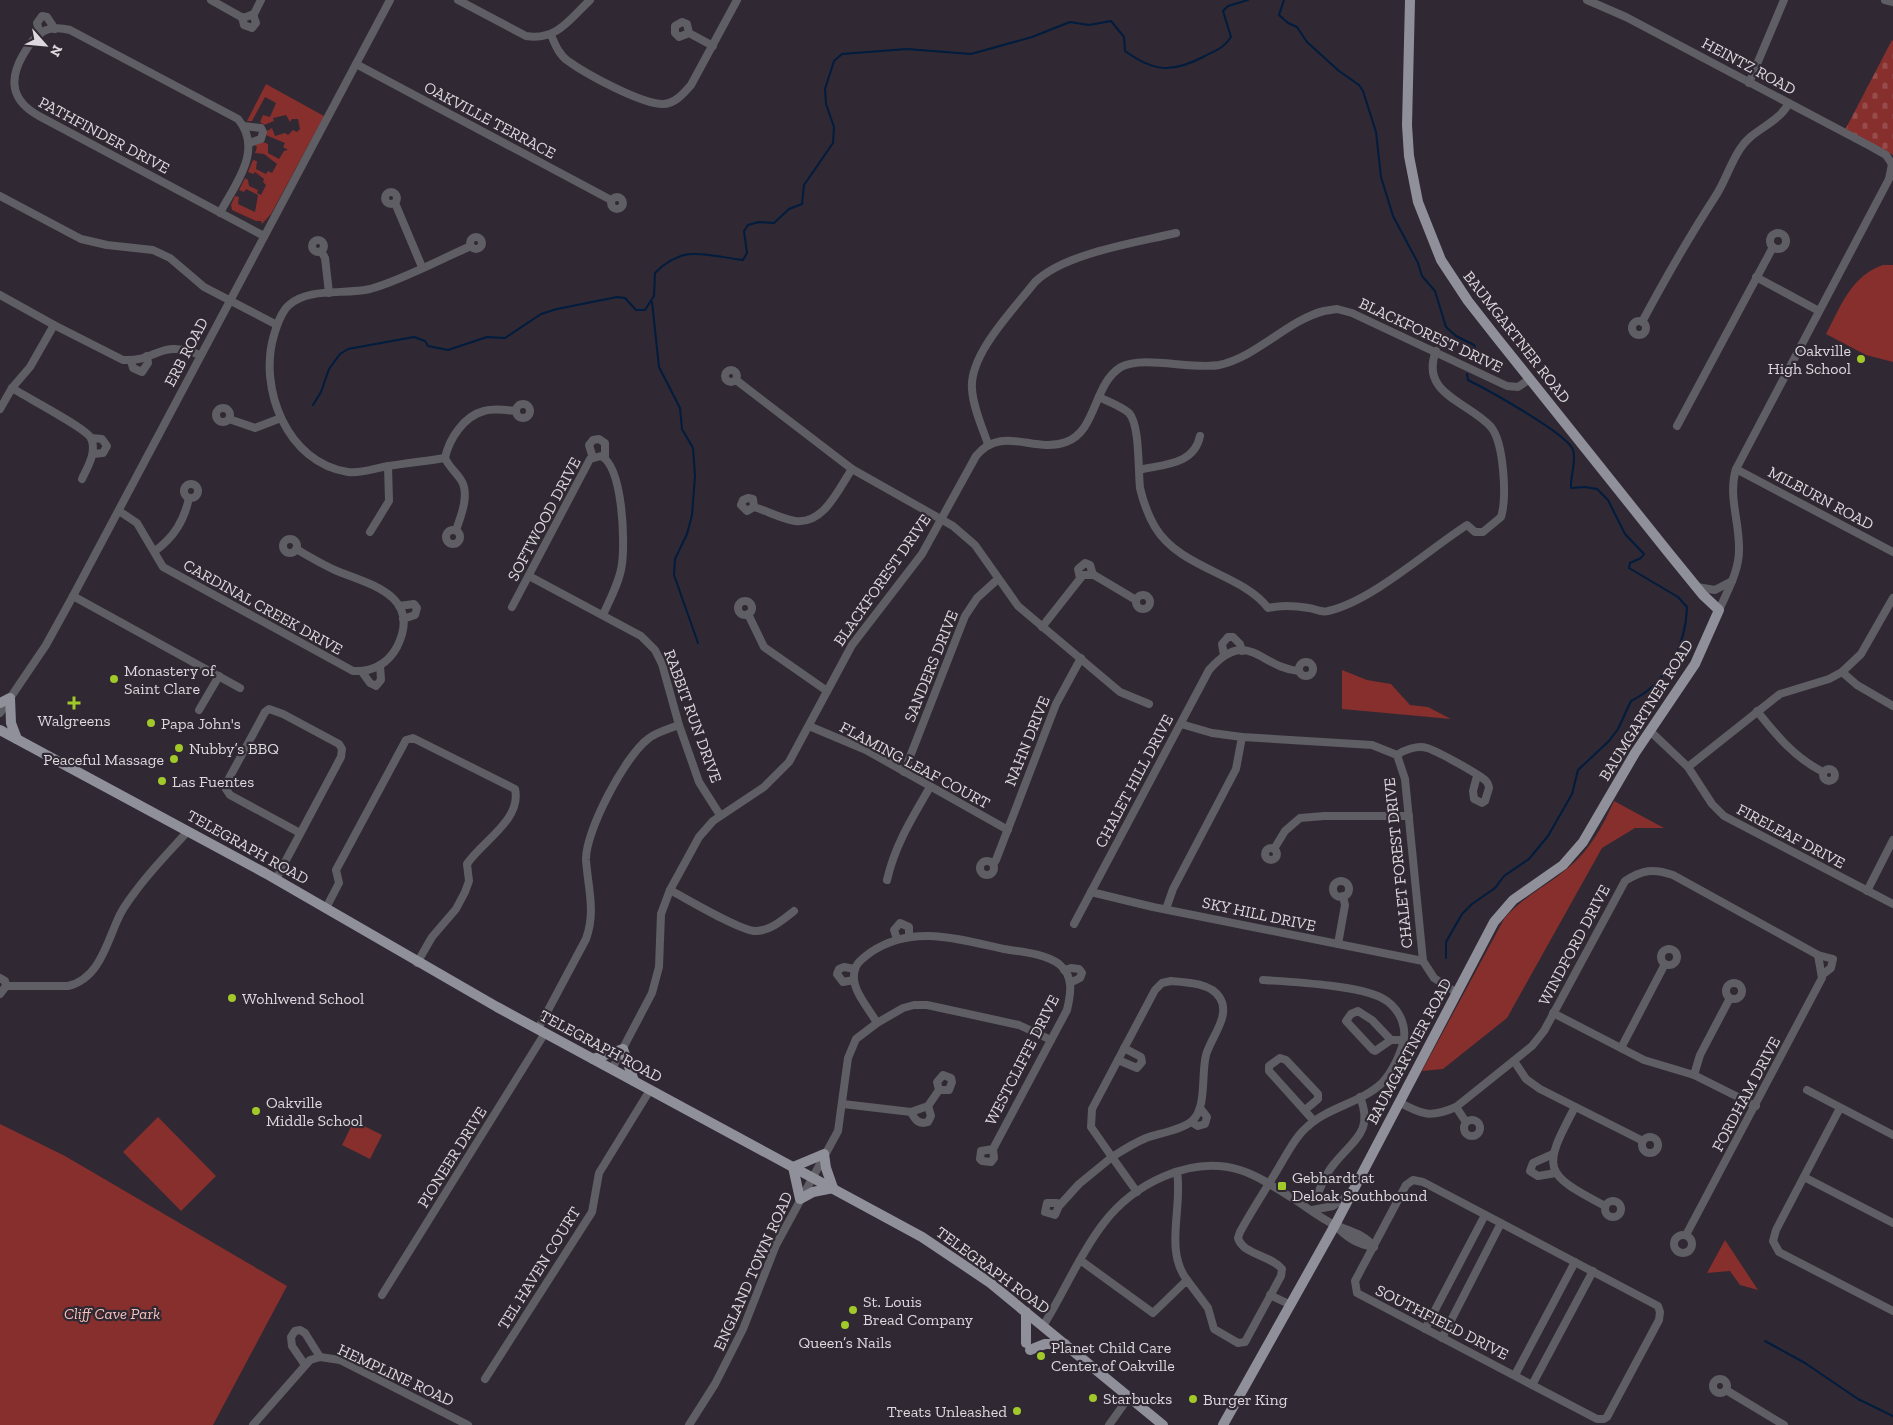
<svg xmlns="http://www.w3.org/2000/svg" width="1893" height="1425" viewBox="0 0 1893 1425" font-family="'Zilla Slab',serif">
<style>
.green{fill:#862f2d}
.cemetery{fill:url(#cemetery-stones)}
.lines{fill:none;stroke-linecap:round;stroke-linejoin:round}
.stream{stroke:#001c3e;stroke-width:2}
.minor{stroke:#5e5e64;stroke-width:8}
.major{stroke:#90909b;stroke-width:10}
.poi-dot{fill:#a1c929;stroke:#302832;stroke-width:2}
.labels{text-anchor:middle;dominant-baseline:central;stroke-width:4.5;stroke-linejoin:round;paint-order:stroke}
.street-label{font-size:16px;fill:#ddd8de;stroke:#302832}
.poi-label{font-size:16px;fill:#ddd8de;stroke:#302832;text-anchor:start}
.park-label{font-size:16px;font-style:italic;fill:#f6c1bb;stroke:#302832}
</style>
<defs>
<pattern id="cemetery-stones" width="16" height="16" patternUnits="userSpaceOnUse" patternTransform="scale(1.25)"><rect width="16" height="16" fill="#862f2d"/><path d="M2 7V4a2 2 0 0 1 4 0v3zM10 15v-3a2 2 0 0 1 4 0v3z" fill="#974c4b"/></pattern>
</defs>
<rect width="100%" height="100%" fill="#302832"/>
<!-- green -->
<g class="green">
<path d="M266,84L324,116L271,214L262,224L261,221H256L232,210L231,205L235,196L239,197L238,204L255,212L258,195L246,189L244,192L239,190L245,178L248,180L249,186L258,190L257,193L261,195L266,185L263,182L264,179L255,172L253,174L248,172L253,160L257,161L256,169L266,174L268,171L272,173L277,164L264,154L255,153L257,147L255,145L261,141L268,144V153L279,159L284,151L288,150L283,147L285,143L268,136L266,135L267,131L272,128L275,136L285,133L288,135L293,130L297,132L300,129L298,119H292L290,122L286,115L273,118L274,121L264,125L260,122L263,115L270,117L276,103L265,97L252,121H247Z"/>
<path d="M1883,265H1893V362L1866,355L1826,334C1841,306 1851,276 1883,265Z"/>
<path d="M1342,670L1367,680L1391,684L1410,705L1428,707L1451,719L1342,709Z"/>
<path d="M1614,801L1664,828H1635L1602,848L1507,1018L1443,1069L1422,1071L1504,919C1522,897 1547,886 1568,868C1589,851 1603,826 1614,801Z"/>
<path d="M158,1117L216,1176L181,1211L123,1152Z"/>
<path d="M354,1121L382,1135L370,1159L342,1145Z"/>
<path d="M0,1124L65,1156L287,1286L213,1425H0Z"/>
<path d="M1725,1240L1758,1290L1740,1285L1730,1271L1707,1273Z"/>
</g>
<!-- cemetery -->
<path class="cemetery" d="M1892,40L1893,41V155L1845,130Z"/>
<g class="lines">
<!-- stream -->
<g class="stream">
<path d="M1284,0L1279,15L1288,23L1297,27L1307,42L1339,71L1359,85L1363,91L1376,132L1381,177L1393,216L1418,263L1422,276L1435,291L1446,327L1456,336L1474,345L1476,352L1473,361"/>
<path d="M652,302L659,367L680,408L682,429L693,448L695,476L692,515L687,534L675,559L674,575L698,643"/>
<path d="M313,405L321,392L329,369L340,354L348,349L414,337L425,341L428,346L448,350L487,337L505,338L541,314L557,309L617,297L625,298L636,310H645L654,296L655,273C684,243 707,256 743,260L747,253L744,231L748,225L759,222L774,223L789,209L802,204L804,185L833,143L834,127L826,104L825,89L834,61L842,54L907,49L971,54L1032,37L1070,22L1089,25L1111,21L1124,37L1125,51C1154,72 1172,73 1203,57C1216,50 1223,49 1231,37L1223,11L1228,6L1248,0"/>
<path d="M1446,958V942L1462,914L1472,904L1495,888L1504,876L1529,859L1548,836L1572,794L1578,770L1609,741L1618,729L1631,701C1666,684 1686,645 1687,607L1678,597L1629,568L1630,563L1641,558L1644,554L1625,534L1608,500L1597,489L1585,487L1571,488C1570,476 1577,461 1573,450C1568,434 1486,389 1468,380L1467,374"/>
<path d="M1765,1341L1805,1363L1858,1399L1893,1416"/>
</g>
<!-- minor -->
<g class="minor">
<path d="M211,0L243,18L254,14L261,0"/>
<path d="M458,0L526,36C557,41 570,19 590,0"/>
<path d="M1587,0L1626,17L1870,146L1886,155L1892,164L1889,179L1736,469C1728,495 1739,520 1739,547C1740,569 1728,590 1719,610"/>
<path d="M1885,0L1893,2"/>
<path d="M242,17L244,25L252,28L256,23L253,14"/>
<path d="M689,33L679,37L675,33V26L682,22L687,24L689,33L713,46"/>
<path d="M40,34L37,23L42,16L47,17L55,29"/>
<path d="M551,35C555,44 559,55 568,61C586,74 641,104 663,104C675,104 684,93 691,85L737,0"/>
<path d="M356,64L611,200"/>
<path d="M1749,83L1784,0"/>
<path d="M244,126L261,128L263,132L261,139L249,143"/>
<circle cx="391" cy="198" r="6"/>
<path d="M0,196L81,239L107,245L153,250L170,258L204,287L277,325"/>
<circle cx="617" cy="203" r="6"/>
<path d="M395,203L422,267"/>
<path d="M220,213C235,184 264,150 238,119L70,30C45,24 35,34 23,55C8,81 12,101 39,116L264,236"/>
<circle cx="1778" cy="241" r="8"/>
<circle cx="476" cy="243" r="6"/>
<circle cx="318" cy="246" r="6"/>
<path d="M321,251L325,258L329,293"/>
<path d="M1756,277L1819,311"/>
<path d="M0,295L54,325L123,360C158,362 159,338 200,355"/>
<circle cx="1639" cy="328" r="7"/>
<path d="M1642,322C1665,279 1689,237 1715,197C1725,182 1730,164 1740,149C1752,129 1777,125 1789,103"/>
<path d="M131,361L133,368L142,372L148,363L147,356"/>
<circle cx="731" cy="376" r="6"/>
<path d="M736,380L852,469L953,526L975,545L1018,606L1120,692L1149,704"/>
<path d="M12,388C26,397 86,428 91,438C97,452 88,466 82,479"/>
<path d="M1099,397C1109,402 1121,406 1129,413C1140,425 1138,470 1140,488C1143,501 1148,515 1155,527C1180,569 1243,574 1268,608C1280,605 1297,606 1309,608C1316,609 1321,613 1328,611C1372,601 1428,550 1467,525L1475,532H1483L1501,517C1507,498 1504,443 1491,427C1469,402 1419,394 1436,351"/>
<circle cx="523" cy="411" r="7"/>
<circle cx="223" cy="415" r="7"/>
<path d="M0,409L12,388L30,367L54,325"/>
<path d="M229,419L255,428L281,418"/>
<path d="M1677,426L1773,247"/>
<path d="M91,438L102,439L107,446L103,453L93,454"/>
<path d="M988,444C982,427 973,407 972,389C969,354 1014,309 1035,282C1065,253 1135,243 1176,233"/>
<path d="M445,458C426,461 407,463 389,466C375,468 361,474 348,472C287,463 258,388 274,335C277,325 281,312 289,305C309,287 345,295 370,289C400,281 441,259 471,246"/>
<path d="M445,458C449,439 464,416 484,411C494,408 506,410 516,411"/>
<path d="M445,458C449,467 456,472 461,480C470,494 461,516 456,530"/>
<path d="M593,458L589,445L593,440L599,439L605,443V458"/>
<path d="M1736,469L1893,552"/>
<path d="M1139,470C1164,464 1194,465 1200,436"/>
<circle cx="191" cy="491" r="7"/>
<path d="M754,507L753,499L748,498L743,500L741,505L747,511L754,507C767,511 782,519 795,521C824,525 839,488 852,469"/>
<path d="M119,511L137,523L163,567L353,671C372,672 387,665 397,647C422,597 373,585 337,571C323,565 310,557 296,549"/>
<circle cx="453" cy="537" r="7"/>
<path d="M370,532L389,501L388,466"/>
<circle cx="290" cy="546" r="7"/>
<path d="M155,551C174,537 184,521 189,498"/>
<path d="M529,576L641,636L655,650L662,664L679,725L699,782L720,815"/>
<path d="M1080,578L1078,569L1085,563L1090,565L1093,575"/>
<path d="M1697,587L1715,590L1732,581"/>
<circle cx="1143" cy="602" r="7"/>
<path d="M73,596L240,688"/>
<circle cx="745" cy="608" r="7"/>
<path d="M399,606L414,604L417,608L415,615L403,619"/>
<path d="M512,607L590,459L601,456C623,467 625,541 622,564C620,581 610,599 603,615"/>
<path d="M748,614L764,647L827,691"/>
<path d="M1042,627L1083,575H1094L1136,600"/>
<path d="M1224,655L1222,644L1228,637H1233L1240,644L1242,651"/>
<circle cx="1306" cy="669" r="7"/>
<path d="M362,672L370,683L376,686L381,680L380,665"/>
<path d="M1842,672L1857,685L1893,706"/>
<path d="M199,710L219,676"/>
<path d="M1757,711C1777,736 1794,757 1823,772"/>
<path d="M0,713L46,645L73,596L390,0"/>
<path d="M1181,724L1212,733L1242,737L1372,745L1397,755L1405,779L1423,961L1434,978L1457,993"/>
<path d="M809,726L866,750L1008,830"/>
<path d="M1650,731L1688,767L1712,804L1724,816L1893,904"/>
<path d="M1397,755C1404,750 1417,745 1427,748C1437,751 1479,774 1486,781C1489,784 1488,784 1489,788L1485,801L1482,803L1474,799L1473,791L1477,776"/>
<path d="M1688,767L1780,694L1829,679L1842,672L1861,654L1893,598"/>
<circle cx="1829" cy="775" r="6"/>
<path d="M904,772L965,616L977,598L998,579"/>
<circle cx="1271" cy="854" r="6"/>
<path d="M1274,849L1285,831L1300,818L1324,816H1409"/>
<circle cx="987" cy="868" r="7"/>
<path d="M993,864L996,860L1056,704L1081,658"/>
<path d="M276,879L341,757L342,749L339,744L283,714L269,709L265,712L227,782L226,789L230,795L300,833"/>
<path d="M887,880C895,845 912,818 930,787"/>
<circle cx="1341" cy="889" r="8"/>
<path d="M670,890C687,899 737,929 754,931C769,932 784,919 794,911"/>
<path d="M1867,891L1893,840"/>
<path d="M1091,892L1153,907L1423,961"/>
<path d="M326,908L339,883L336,870L406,740L413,738L515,789C522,820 481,842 467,864L469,881L465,892L456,909L432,937L417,963"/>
<path d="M1166,909L1173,889L1236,769L1242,737"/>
<path d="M1074,924L1209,670C1248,626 1260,668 1299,671"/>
<path d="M897,939L894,930L900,923L909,927V937"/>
<path d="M1338,944L1345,905L1343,896"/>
<circle cx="1669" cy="957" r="8"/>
<path d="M1818,955L1833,959L1831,968L1822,975"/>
<path d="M1064,970L1071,968L1079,969L1082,973L1080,978L1070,983"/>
<path d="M0,978L5,981L6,986L0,994"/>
<path d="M854,980L843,982L837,974L839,969L844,967L855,969"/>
<path d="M1171,981C1186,982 1212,983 1220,998C1231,1016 1211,1037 1206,1055C1201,1075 1207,1108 1192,1121C1184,1129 1157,1134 1146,1138C1134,1143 1123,1150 1112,1157L1091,1127L1092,1109L1155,990L1162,983Z"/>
<circle cx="1734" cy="991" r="8"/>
<path d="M6,986H68C98,979 106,946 117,921C121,911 128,901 135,892C151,870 170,851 188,831"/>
<path d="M1553,1013L1644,1060L1694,1075L1756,1106"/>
<path d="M877,1023C870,1010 855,994 854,979C853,965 860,960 871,952C913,924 958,939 1004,949C1021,952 1044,953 1059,964C1074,976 1071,993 1067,1010L993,1149L994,1158L991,1162L982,1161L980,1159L981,1151L993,1149"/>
<path d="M538,1029L586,939C596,912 588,888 586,860C585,832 625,756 648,739C656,732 669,729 679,725"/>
<path d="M1391,1040L1375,1051L1373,1050L1346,1021L1351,1014L1358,1011L1372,1020L1391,1040H1404"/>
<path d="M1621,1048L1665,964"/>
<path d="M1118,1060L1137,1068L1142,1062L1141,1057L1124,1048"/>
<path d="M1514,1061L1526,1079L1540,1089L1643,1141"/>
<path d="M612,1069L652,993L659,967L661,914L670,890L699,837L713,821L764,787L789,762L852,645L922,554L976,456C1002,424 1034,454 1066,442C1097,431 1093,384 1121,367C1143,355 1192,370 1219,365C1257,357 1288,320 1324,311L1337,309L1352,313L1507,386L1518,387L1530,379"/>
<path d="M1694,1075L1700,1055L1730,998"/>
<path d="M1807,1090L1893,1135"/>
<path d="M1399,1102C1422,1115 1431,1118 1456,1107L1532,1046L1544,1031L1625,881C1642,870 1653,868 1673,875L1818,955L1822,978L1686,1235"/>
<path d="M843,1104L911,1112L928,1106L939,1090H949L952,1082L951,1078L943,1075L937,1082L939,1090"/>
<path d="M1456,1107L1466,1122"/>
<path d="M1575,1107C1542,1169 1542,1173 1605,1206"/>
<path d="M1840,1108L1776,1230L1773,1241L1779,1252L1893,1311"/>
<path d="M1305,1110L1318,1099V1094L1286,1060L1280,1058L1269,1066V1071L1314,1121"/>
<path d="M911,1112C915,1120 919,1125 928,1122L931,1116L928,1106"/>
<circle cx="1472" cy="1128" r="8"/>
<path d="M1191,1122L1198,1126L1205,1124L1207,1117L1200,1108"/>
<circle cx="1650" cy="1145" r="8"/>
<path d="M1553,1154L1533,1163L1530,1171L1538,1176L1556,1173"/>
<path d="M1177,1172C1183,1207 1164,1250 1187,1280"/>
<path d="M1804,1177L1893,1223"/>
<path d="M1413,1180L1423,1182L1658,1306L1660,1312L1659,1320L1607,1417L1604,1419H1597L1357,1293L1355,1281L1406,1185Z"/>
<path d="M1319,1191C1323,1182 1327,1172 1334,1164C1353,1140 1374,1132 1360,1097"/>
<circle cx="1613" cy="1209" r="8"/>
<path d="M1059,1206L1055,1215L1045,1212L1047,1203H1057L1059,1206L1079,1184L1112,1157L1137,1192"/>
<path d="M1312,1210L1333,1206L1350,1194"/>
<path d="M1336,1226C1346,1237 1359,1245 1374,1247"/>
<circle cx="1683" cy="1244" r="9"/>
<path d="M1080,1260L1153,1313L1187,1280L1208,1308L1214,1329L1238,1343L1245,1342L1281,1276L1282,1269C1271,1255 1243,1255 1238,1238L1240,1232C1252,1210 1266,1189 1279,1167C1287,1154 1295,1137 1307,1127C1328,1107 1361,1103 1382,1083C1392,1072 1401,1054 1404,1039C1406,1022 1397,1006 1382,998C1358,985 1292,982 1263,980"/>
<path d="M382,1295L545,1033"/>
<path d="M1270,1295L1291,1305"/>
<path d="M1043,1326C1064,1293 1079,1255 1103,1224C1133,1184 1190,1155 1240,1170C1260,1176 1278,1190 1297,1201C1309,1209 1322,1219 1335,1225C1349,1231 1365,1234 1374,1247"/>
<path d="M1425,1329L1485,1215"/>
<path d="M1442,1338L1501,1223"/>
<path d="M305,1365L292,1346L291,1337L295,1331L300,1330L305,1333L320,1357"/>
<path d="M1515,1375L1575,1262"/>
<path d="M485,1379L592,1212L599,1173L650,1090"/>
<circle cx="1720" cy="1386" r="7"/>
<path d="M1532,1385L1593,1271"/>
<path d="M1726,1390L1784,1425"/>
<path d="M253,1425L310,1360L320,1357L340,1360L468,1425"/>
<path d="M689,1425L715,1384L743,1329L776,1245L838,1131L848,1058L856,1039L877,1023L903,1008L914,1005H927L1019,1025L1051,1040"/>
<path d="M1109,1425L1129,1397"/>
</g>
<!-- major -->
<g class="major">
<path d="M0,703L10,698L11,723L17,739"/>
<path d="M0,730L265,873L497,1007L922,1237L989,1282L1163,1425"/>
<path d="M593,1059L623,1049L634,1081"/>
<path d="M793,1167L824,1154L826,1168L833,1188"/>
<path d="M793,1167L800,1199L813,1192L833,1188"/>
<path d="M1026,1312V1343"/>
<path d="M1030,1350L1045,1344H1065"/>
<path d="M1223,1425L1335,1225L1494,922L1513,900L1563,865L1583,842L1635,753L1695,664L1719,610L1703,595L1668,552L1497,338L1468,301L1441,260L1418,202L1409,156L1407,125L1410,0"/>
</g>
</g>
<!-- markers -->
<g class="poi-dot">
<circle cx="1861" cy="359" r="5"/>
<circle cx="114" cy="679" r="5"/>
<path d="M71.5 695.5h5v5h5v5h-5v5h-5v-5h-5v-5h5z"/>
<circle cx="151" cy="723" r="5"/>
<circle cx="179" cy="748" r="5"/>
<circle cx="174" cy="759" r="5"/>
<circle cx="162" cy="781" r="5"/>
<circle cx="232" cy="998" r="5"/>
<circle cx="256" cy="1111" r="5"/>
<rect x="1277" y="1181" width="10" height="10" rx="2.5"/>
<circle cx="853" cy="1310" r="5"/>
<circle cx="845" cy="1325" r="5"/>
<circle cx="1041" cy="1356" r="5"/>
<circle cx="1093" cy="1398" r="5"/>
<circle cx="1193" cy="1399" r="5"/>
<circle cx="1017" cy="1411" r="5"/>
</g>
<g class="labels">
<!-- street labels -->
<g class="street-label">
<text transform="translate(1749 66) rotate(28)">HEINTZ ROAD</text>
<text transform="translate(490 120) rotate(28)">OAKVILLE TERRACE</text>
<text transform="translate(104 135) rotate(28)">PATHFINDER DRIVE</text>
<text transform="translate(1431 335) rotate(25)">BLACKFOREST DRIVE</text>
<text transform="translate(1517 337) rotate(52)">BAUMGARTNER ROAD</text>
<text transform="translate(186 352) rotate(-62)">ERB ROAD</text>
<text transform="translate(1821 498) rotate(28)">MILBURN ROAD</text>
<text transform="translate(544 519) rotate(-62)">SOFTWOOD DRIVE</text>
<text transform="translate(882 580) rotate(-55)">BLACKFOREST DRIVE</text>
<text transform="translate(263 607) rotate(29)">CARDINAL CREEK DRIVE</text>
<text transform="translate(931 666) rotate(-68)">SANDERS DRIVE</text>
<text transform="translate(1646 710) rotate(-58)">BAUMGARTNER ROAD</text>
<text transform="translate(693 716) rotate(70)">RABBIT RUN DRIVE</text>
<text transform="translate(1027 741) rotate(-68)">NAHN DRIVE</text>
<text transform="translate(915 765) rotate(28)">FLAMING LEAF COURT</text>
<text transform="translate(1134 781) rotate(-62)">CHALET HILL DRIVE</text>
<text transform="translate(1791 836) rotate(28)">FIRELEAF DRIVE</text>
<text transform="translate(248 847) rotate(29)">TELEGRAPH ROAD</text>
<text transform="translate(1398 863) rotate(-96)">CHALET FOREST DRIVE</text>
<text transform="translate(1259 914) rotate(12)">SKY HILL DRIVE</text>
<text transform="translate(1574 945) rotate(-62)">WINDFORD DRIVE</text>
<text transform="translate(601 1046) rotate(28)">TELEGRAPH ROAD</text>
<text transform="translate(1409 1051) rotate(-62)">BAUMGARTNER ROAD</text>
<text transform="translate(1022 1060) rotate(-63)">WESTCLIFFE DRIVE</text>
<text transform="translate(1746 1094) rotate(-62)">FORDHAM DRIVE</text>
<text transform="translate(452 1157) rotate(-58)">PIONEER DRIVE</text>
<text transform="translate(539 1268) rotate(-58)">TEL HAVEN COURT</text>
<text transform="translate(993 1270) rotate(36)">TELEGRAPH ROAD</text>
<text transform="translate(753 1271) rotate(-66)">ENGLAND TOWN ROAD</text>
<text transform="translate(1442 1322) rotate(27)">SOUTHFIELD DRIVE</text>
<text transform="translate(396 1375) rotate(25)">HEMPLINE ROAD</text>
</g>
<!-- poi labels -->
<g class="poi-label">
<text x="1851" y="350" text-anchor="end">Oakville<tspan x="1851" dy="18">High School</tspan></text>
<text x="124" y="670">Monastery of<tspan x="124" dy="18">Saint Clare</tspan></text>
<text x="74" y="720" text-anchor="middle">Walgreens</text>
<text x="161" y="723">Papa John's</text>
<text x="189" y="748">Nubby’s BBQ</text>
<text x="164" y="759" text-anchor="end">Peaceful Massage</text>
<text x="172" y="781">Las Fuentes</text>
<text x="242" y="998">Wohlwend School</text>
<text x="266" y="1102">Oakville<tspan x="266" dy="18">Middle School</tspan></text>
<text x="1292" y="1177">Gebhardt at<tspan x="1292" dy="18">Deloak Southbound</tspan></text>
<text x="863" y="1301">St. Louis<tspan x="863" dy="18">Bread Company</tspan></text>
<text x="845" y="1342" text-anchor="middle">Queen’s Nails</text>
<text x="1051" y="1347">Planet Child Care<tspan x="1051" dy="18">Center of Oakville</tspan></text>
<text x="1103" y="1398">Starbucks</text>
<text x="1203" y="1399">Burger King</text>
<text x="1007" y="1411" text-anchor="end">Treats Unleashed</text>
</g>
<!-- park labels -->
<g class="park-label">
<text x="112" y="1313">Cliff Cave Park</text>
</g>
</g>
<!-- north arrow -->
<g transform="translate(45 45) rotate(117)" stroke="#302832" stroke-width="4" paint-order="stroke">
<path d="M0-4L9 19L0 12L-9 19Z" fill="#ddd8de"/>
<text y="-8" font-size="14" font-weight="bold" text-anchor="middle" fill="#ddd8de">N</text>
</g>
</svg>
